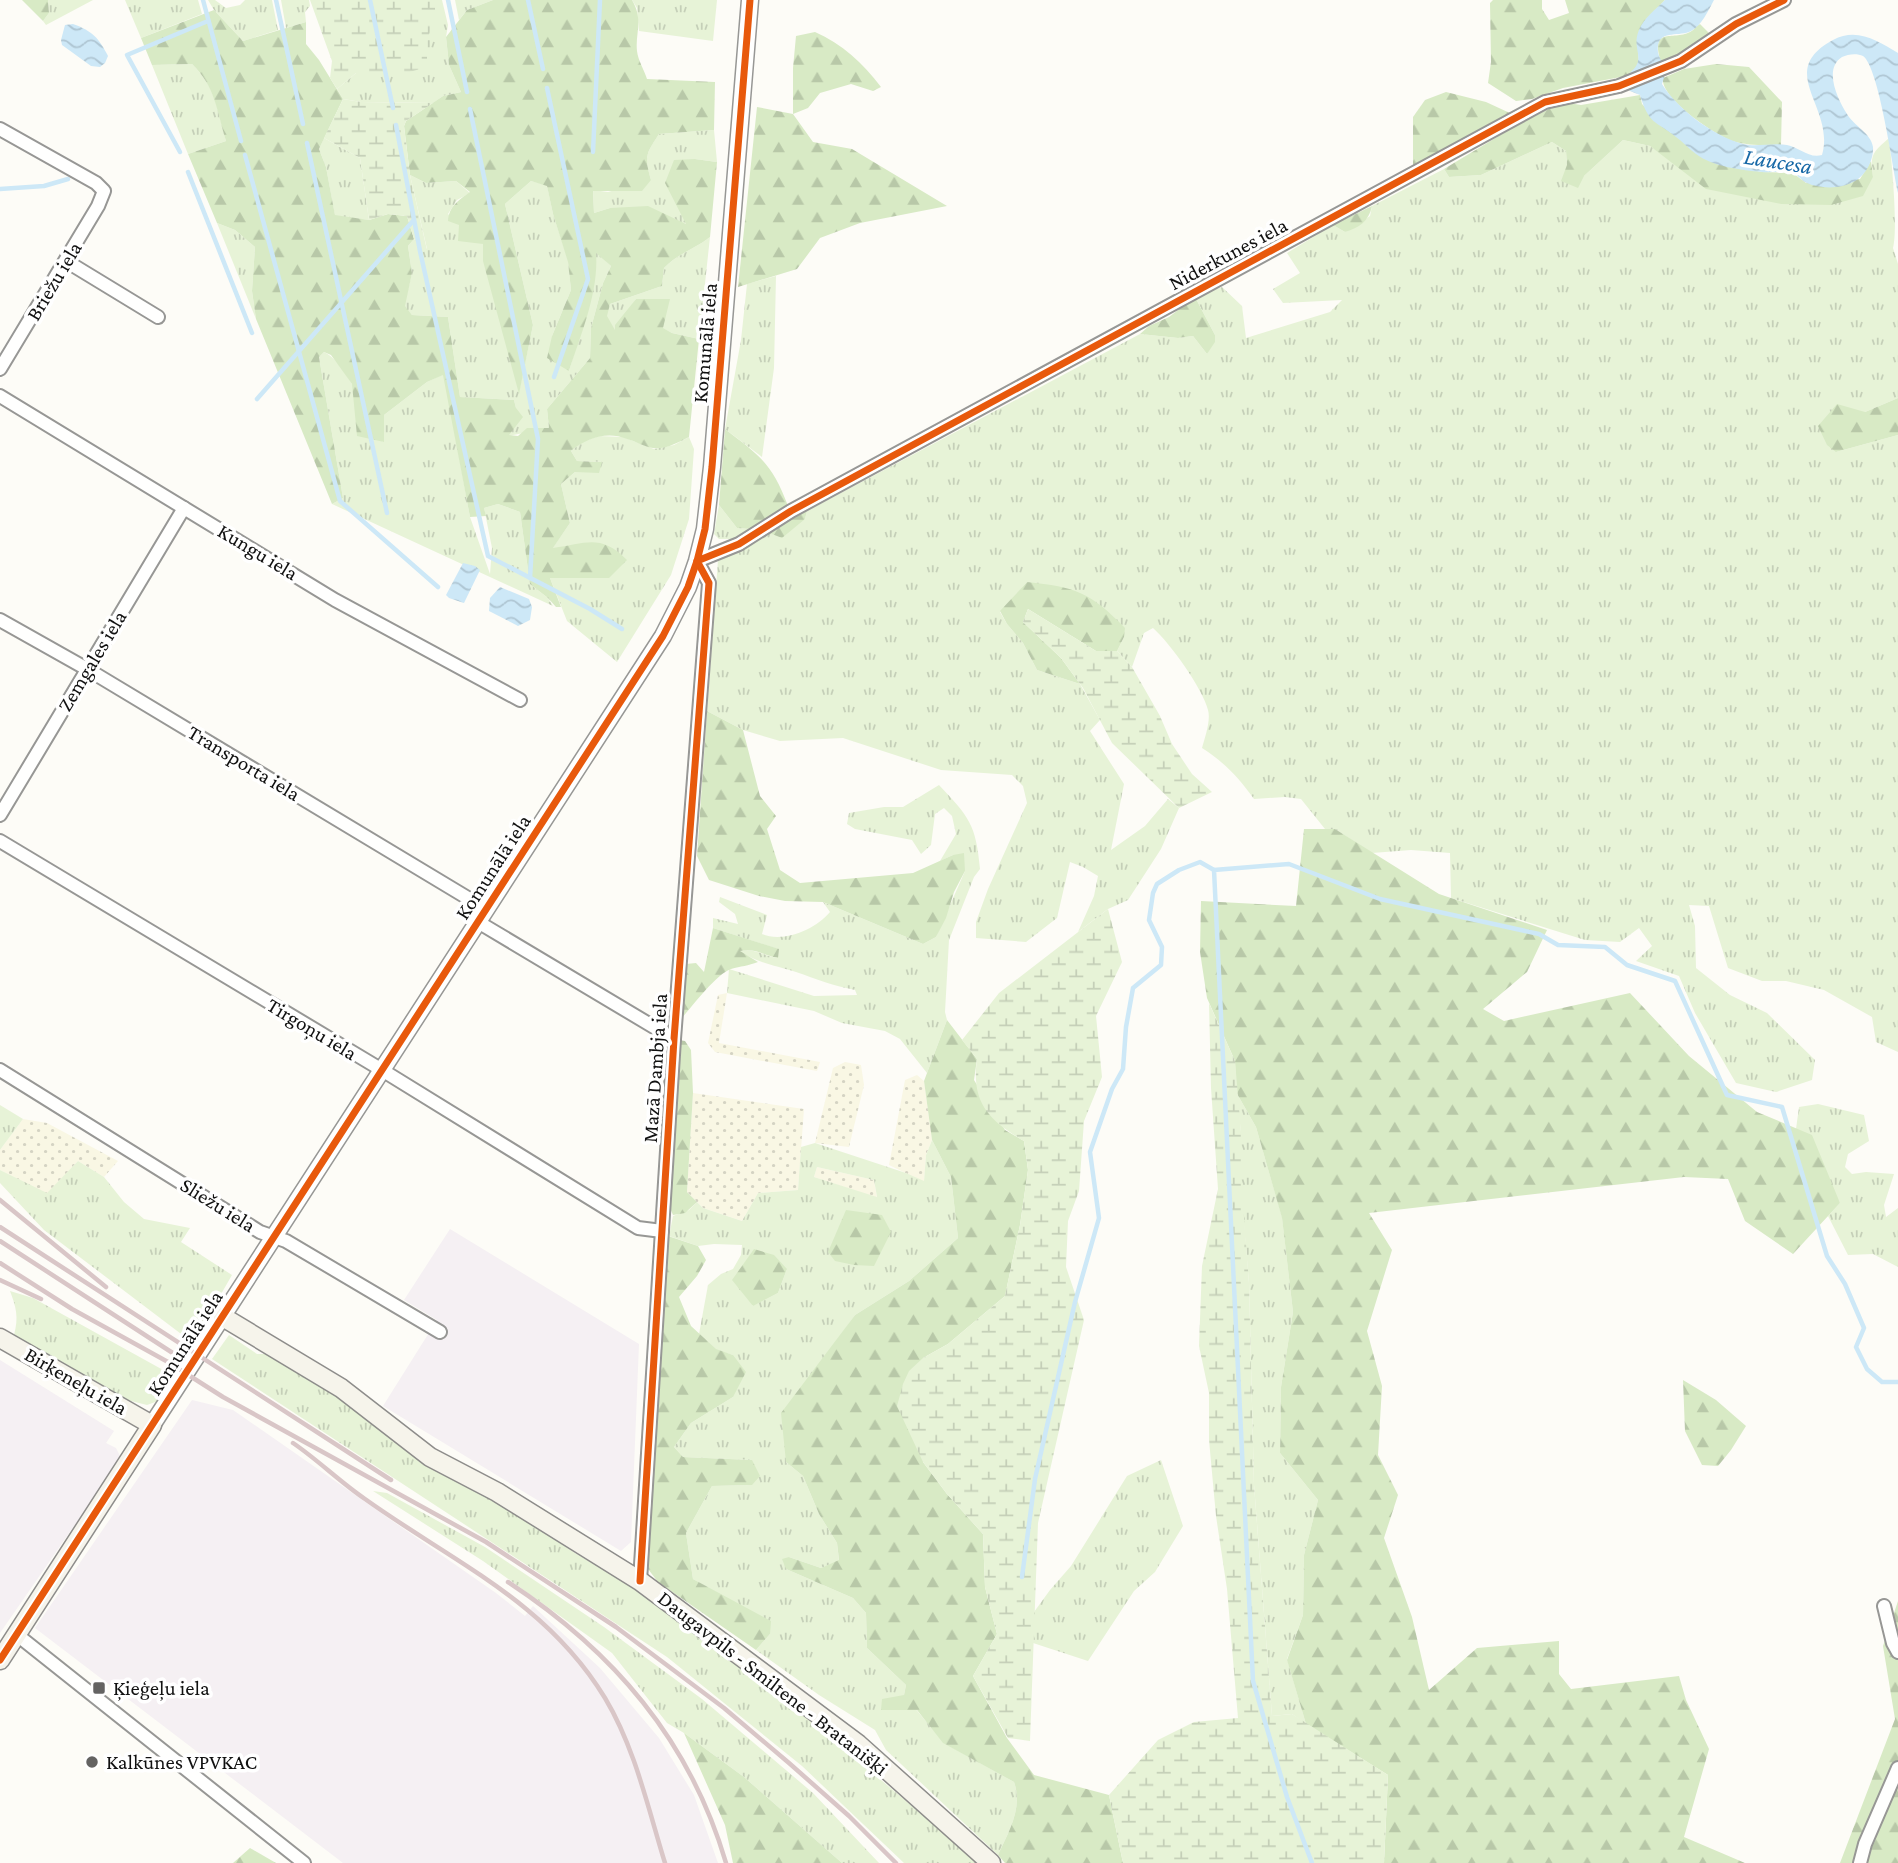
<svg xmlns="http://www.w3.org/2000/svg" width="1898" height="1863" viewBox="0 0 1898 1863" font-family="'Crimson Pro',serif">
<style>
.industrial{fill:#f5f0f3}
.farmland{fill:url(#farmland-dots)}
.grass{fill:url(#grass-tufts);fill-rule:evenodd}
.forest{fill:url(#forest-firs)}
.wetland{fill:url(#wetland-marsh)}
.water{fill:url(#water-waves)}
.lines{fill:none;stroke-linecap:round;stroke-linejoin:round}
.stream{stroke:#cde8f7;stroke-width:4.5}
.minor-casing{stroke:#979795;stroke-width:16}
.tertiary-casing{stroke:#979795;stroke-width:19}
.secondary-casing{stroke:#8e8d8b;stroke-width:21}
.minor{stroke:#fffffe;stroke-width:12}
.tertiary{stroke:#fffffe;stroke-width:16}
.secondary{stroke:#f6f4eb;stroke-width:18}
.rail{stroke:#d9c6c7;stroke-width:4.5}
.cycleway-casing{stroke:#fff;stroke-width:11}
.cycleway{stroke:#e8590c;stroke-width:7}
.poi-dot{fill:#646362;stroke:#fff;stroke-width:2.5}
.labels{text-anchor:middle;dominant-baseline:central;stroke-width:7;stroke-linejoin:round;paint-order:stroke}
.street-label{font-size:21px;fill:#111;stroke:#fff}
.poi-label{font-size:21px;fill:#111;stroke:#fff;text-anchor:start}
.water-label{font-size:23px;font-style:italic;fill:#1768a6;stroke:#fff}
</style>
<defs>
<pattern id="farmland-dots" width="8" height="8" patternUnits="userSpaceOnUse" patternTransform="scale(1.75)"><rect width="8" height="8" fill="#f9f7e4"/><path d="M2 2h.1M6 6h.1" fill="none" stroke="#d4d3c3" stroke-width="1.8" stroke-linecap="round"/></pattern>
<pattern id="grass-tufts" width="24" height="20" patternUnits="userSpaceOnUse" patternTransform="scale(1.75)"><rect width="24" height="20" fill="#e7f3d7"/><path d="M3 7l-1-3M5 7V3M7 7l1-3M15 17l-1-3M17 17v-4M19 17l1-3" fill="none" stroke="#c5cfb8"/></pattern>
<pattern id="forest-firs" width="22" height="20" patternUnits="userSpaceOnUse" patternTransform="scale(1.75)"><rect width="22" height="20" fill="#d8eac5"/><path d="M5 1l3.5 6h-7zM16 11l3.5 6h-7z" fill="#b8c8a8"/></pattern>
<pattern id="wetland-marsh" width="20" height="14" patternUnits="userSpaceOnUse" patternTransform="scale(1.75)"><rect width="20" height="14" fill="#e7f3d7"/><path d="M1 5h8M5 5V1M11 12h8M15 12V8" fill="none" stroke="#c5cfb8"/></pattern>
<pattern id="water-waves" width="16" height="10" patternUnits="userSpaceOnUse" patternTransform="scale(1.75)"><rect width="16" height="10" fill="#cde8f7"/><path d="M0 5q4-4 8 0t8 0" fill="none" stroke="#afc6d3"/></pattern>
</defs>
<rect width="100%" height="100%" fill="#fdfcf7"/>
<!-- industrial -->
<g class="industrial">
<path d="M450,1229L639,1344L631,1542L621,1551L383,1406L437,1320L404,1300Z"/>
<path d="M0,1360L114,1431L106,1443L116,1448L121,1458L0,1633Z"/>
<path d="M192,1400L233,1410L496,1593L525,1616L533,1606L600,1668L659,1738L694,1795L718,1863H343L35,1628Z"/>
</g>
<!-- farmland -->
<g class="farmland">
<path d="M727,993L719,1043L820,1062L817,1071L715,1052L708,1043L718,995Z"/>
<path d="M845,1062L861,1065L864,1085L849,1147L815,1143L833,1068Z"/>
<path d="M917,1075L924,1081L932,1140L926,1155L924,1182L889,1165L905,1080Z"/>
<path d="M693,1093L804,1109L798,1190L758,1193L742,1221L703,1208L687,1192Z"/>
<path d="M23,1119L47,1123L118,1161L104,1177L78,1161L47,1194L0,1170V1150Z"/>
<path d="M817,1167L874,1180L877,1198L814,1177Z"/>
</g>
<!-- grass -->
<g class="grass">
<path d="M48,0H93L46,25L43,21L49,13Z"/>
<path d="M125,0H198L202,14L141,38Z"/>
<path d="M208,0H215L226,8L240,5L245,0H272L278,30L243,41L214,10Z"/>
<path d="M281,0H309L310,6L305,12L306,22L286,28Z"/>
<path d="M435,0H442L448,25L446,37L449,65L461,92L443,96L433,103L361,102L343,99L337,89L356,73H406C422,49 434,29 435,0Z"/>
<path d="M455,0H493L467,10L459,20Z"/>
<path d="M632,0H717L713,41L639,31L637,8Z"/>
<path d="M192,64C215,86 218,111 226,141L188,154L152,65Z"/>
<path d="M714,130L717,162L695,159L687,224L610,208L594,213L593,190L608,192L651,180C644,156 646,154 659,134Z"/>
<path d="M324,138L360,158L369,220L335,216L326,167L319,149Z"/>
<path d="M1889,138C1892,164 1898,228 1893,248L1898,264V398L1865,412L1836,452L1898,435V1052L1876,1042L1872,1017L1824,990L1786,981H1762L1728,968L1709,906L1689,905L1695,926L1696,968L1730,995L1767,1013L1815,1060L1812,1080L1776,1092L1736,1083L1695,1013L1679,976L1636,961L1652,946L1639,928L1620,942L1585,940L1451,898L1450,853L1411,850L1372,853L1335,829H1325L1301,799L1285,797L1254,799C1239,778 1224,762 1202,748C1205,737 1211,720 1208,710C1203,689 1170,643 1153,628L1144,633L1132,667L1117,651L1124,637L1027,582L1000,612L1007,624L1023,643L1037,670L1080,684L1100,720L1090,731L1124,784L1111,850L1145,826L1168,799L1179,808L1161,849L1128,900L1108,909L1078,932L1094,896L1098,876L1083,867L1070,862L1057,918L1026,942L976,938V922L988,889L1027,803L1023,786L1012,775L941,770L843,738L780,741L743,730L707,711L718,560L767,532L805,519L807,511L1140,334L1178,338L1193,336L1207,354L1215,335L1195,297L1222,287L1242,306L1246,338L1330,312L1342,300L1283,303L1273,289L1300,273L1287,253L1333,225L1345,232L1370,216L1372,206L1444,169L1449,177L1481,175L1552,142L1566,151L1567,165L1584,176L1623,140L1650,146L1674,162L1781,204L1805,203L1873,177C1870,154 1872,153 1889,138Z"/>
<path d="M410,175L426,183L456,181L470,193L457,200L448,214L483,244L519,392L533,325L505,204L531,181L547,185L553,214L568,260L571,290L552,336L569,371L593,288L596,252L611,266L603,283L591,328L590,358L547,409L549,428L508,436L516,408L514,400L460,397L448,317L412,315L404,306L412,273L408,246L414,239L427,249Z"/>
<path d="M217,223L235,230L255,247L252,291L256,319Z"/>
<path d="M710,237L699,339L672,333L662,328L669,299H636L615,331L606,316L610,304L662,286L664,268C677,254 695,249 710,237Z"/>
<path d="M776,276L774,368L762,457L725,429L741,340L747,284Z"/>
<path d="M324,352C345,361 372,421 383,442L384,415L427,382L444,374L470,517L490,574L492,548L484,508L498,504L520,512L530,584L548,598L553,606L332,504L343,498L319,357Z"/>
<path d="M599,436L623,437L654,449L674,445L689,437L694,449L689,519L671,575L617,662L567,621L550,578H609L552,549L570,523L561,484L575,472L602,462L577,461L571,451L582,442Z"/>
<path d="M719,505L737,528L750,529L736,539H719L714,534Z"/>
<path d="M939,785C969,817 976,824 980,869L974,877L949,940L945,1012L947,1020L927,1073L900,1039L885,1031L842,1023L814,1011L727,993L729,969L814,996L857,995L855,990C834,986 816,979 796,972C774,965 760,964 739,951C755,948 762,955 777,958L778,949L713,928V918L738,924L735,914L719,902L720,897L767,915L762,934C783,943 815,930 830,912L823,902L923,944L936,937L965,871L953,855L940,861L956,834L952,816L944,808L935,814L931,845L921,854L912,840L855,829L847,824L849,813L884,807H903Z"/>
<path d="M1236,1092L1256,1127L1282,1217L1293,1312L1281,1387L1280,1453L1318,1500L1304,1555L1303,1615L1287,1659L1306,1724L1292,1714L1272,1716L1254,1485L1249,1283L1241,1190V1132Z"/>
<path d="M1818,1104L1864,1115L1869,1141L1848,1154L1845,1167L1852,1174L1866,1172L1894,1174L1884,1205L1886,1217L1898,1208V1267L1873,1254L1848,1255L1828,1216L1840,1203L1796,1129L1799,1107Z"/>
<path d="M0,1105L23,1119L0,1150Z"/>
<path d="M932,1140L951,1177L958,1238L909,1281L855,1315L830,1350L786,1462L803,1476L819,1514L837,1543L839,1561L821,1568L789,1557L786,1569L853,1598L866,1613L867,1648L906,1685L904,1695L944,1743L1014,1782C1023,1808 1009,1831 998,1855L886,1750L875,1730L819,1695L756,1650L770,1634L730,1600L693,1579L686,1533L712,1486L751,1485L752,1460L683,1457L674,1447L691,1423L733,1397V1355L716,1350L699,1334L708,1285L721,1274L733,1269L741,1255L742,1245L714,1244L698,1246L669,1236L673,1216L689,1210L697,1202L703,1208L742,1221L758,1193L798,1190L801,1147L815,1143L906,1173L924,1181L926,1155ZM817,1167L874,1180L877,1197L814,1177ZM787,1269L778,1293L752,1306Z"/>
<path d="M78,1161L104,1177L124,1202L144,1219L190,1228L181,1242L232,1275L193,1343L44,1230L0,1183V1170L47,1193Z"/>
<path d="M10,1291L33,1298L174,1376L158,1401L147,1405L119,1398L14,1335C19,1317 16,1307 10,1291Z"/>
<path d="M229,1335L257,1354H268L352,1405L575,1553L630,1586L813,1723L980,1863H904L802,1766L667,1657L212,1359Z"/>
<path d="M1161,1460L1183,1526L1155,1572L1134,1591L1088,1661L1033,1643L1034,1612L1050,1590L1071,1566L1127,1476Z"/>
<path d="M373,1491L387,1493L485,1547L604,1627L702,1699L813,1793L879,1863H842L744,1777L684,1733L667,1723L612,1653L483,1561Z"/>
</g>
<!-- forest -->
<g class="forest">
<path d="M22,0H48L49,13L43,21Z"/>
<path d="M493,0H632C644,21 635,32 637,51C638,60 644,70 647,79L715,82L714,130L659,134C646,154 644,156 651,180L642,191H593L594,213L610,208L648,206L686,224L665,183L674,160L695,159L717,162L710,237C695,249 677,254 664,268L662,286L610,304L607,316L615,330V325L636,299H670L663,328L672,333L699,339L689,437C679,442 665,450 653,448C645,447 635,441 627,439C607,431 587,438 571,451L577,461L602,462L599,473L575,472L561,484L570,523L553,548C586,544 600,533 627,560L609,578H550L561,607H556L548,598L530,584L520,512L498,504L484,508L486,516L470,517L443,375L427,382L384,415V442L357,436L352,384L331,355L324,352L319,357L343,498L332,504L256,319L252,291L255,247L235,230L217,223L188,154L226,141C217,111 215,86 192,64L152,65L141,38L214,10L243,41L306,22V44L319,60L343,99L319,149L326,167L335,215L369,220L388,214L407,216L414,239L408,246L412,273L405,306L412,315L448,317L460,397L514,400L516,408L523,417L509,435L518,436L527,428H549L547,409L590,358L591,328L603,283L611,266L596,253C599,292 581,334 569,371L547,358L552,336L571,290L568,262L553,214L547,186L531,181L505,204L533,325L519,394L483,261V244L458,241L459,225L448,221C449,206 459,200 470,192L456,181L426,183L410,175L404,126L406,121L443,96L461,92L449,65L446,37L467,10Z"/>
<path d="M1493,0H1542V9L1549,20L1569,13L1565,0H1665L1650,16L1637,38L1639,62L1636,69L1626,76L1563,88L1532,99L1516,101L1488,83L1491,62L1490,3Z"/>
<path d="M1700,24L1709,33L1695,47L1665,65L1661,62C1650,26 1672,41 1690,32C1694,30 1696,26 1700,24Z"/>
<path d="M815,32C842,44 863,63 881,87L873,91L851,84L820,93L808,108L793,114L813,142L852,149L947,206L860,223L820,238L797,269L738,287L757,107L793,114V68L796,36Z"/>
<path d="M1716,64L1749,67L1782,102L1781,145C1765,145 1748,146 1732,141C1714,134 1660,98 1663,78L1684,69Z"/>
<path d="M1446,92L1486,102L1512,114L1413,165V117L1425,100Z"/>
<path d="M1640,95L1642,104L1670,132L1712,162L1762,172L1793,173L1806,183L1860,179L1871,161L1873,177L1863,196L1831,205L1781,204L1706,189L1650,146L1623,140L1584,176L1578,188L1561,181L1567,165L1566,151L1552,142L1481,175L1449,177L1444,169L1512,128L1562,102L1581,105Z"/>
<path d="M1372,206C1369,221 1359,228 1345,232L1333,225Z"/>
<path d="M1195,297L1215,335V342L1207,354L1193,336L1178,338L1140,334L1149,326L1169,317Z"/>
<path d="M1898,398V435L1836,452L1827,445L1818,426L1837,404L1865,412Z"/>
<path d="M725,429C760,456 772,463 788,506L750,529L737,528L719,505Z"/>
<path d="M807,511L805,519L782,538L767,532Z"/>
<path d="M1027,582C1076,587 1090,592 1125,628L1124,637L1117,651H1096L1028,609L1023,622L1061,658L1080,684L1037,670L1023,643L1007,624L1000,611Z"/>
<path d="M707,711L743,730L760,796L776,816L767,829L780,870L800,883L913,873L953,855L964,853L965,871L954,892L946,918L936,937L923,944L823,902L785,901L759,896L709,880L697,856Z"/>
<path d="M1304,829H1335L1439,894L1547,930L1527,972L1483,1009L1504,1021L1630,993L1689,1056L1757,1112L1812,1135L1840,1203L1793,1254L1745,1221L1728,1179L1684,1177L1369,1213L1392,1250L1367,1331L1382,1386L1378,1455L1398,1495L1384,1538L1412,1617L1429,1690L1477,1648L1559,1641V1674L1571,1689L1679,1676L1686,1700L1709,1749L1684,1837L1745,1863H1384L1388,1775L1306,1724L1287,1660L1303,1615L1304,1555L1318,1500L1280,1453L1281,1387L1293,1312L1282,1218L1256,1127L1236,1092L1235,1061L1207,998L1200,952L1201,901L1296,906Z"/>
<path d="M713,928L779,949L778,958C762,955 756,948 740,951L758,962C748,966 741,966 731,969C716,974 692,1007 680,1020L686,964L696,963L704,972Z"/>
<path d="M947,1020L977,1059L974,1080L1005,1130L1024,1141L1028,1170L1020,1225L1005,1296L948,1344L923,1358V1462L947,1494L983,1534L985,1587L997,1634L973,1676L1007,1738L1034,1775L1109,1795L1123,1863H1005L998,1855C1009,1831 1023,1808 1014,1782L943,1743L917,1710H881L882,1699L904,1695L906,1685L867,1648L866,1613L853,1598L786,1569L782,1559L789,1557L821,1568L839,1560L837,1543L819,1514L803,1476L786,1462L781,1413L855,1315L909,1281L958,1238L951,1177L932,1140L924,1081Z"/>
<path d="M679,1040L685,1041L691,1050L693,1093L687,1192L697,1202L685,1213L673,1215L670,1208Z"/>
<path d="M846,1210L882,1215L891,1232L874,1266L854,1265L835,1261L828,1252Z"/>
<path d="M665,1235L698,1246L706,1260L697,1276L679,1297L691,1326L716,1349L733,1355L746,1372L733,1397L691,1423L674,1447L683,1457L752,1460L760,1476L752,1485L712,1486L686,1533L693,1579L771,1621L770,1634L756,1650L658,1582L648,1569Z"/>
<path d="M754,1249L774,1255L787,1269L778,1293L753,1306L732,1280Z"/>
<path d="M1683,1380L1716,1400L1746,1426L1731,1450L1718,1466L1702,1465L1685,1431Z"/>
<path d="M1898,1601V1863H1840L1895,1719L1883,1646Z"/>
<path d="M684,1733L744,1777L842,1863H733L725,1825Z"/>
<path d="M250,1848L276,1863H233Z"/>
</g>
<!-- wetland -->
<g class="wetland">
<path d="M310,0H435V15L427,41V67L406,73H356L337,89L330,78L332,61Z"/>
<path d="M343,99L361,102L433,103L406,121L404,126L410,175L427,250L414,239L407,216L388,214L369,220L360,158L324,138Z"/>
<path d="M1028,609L1096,651H1117L1132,667L1160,716L1172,744L1192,774L1212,792L1179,808L1112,743L1083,688L1061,658L1023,622Z"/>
<path d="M1108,909L1122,962L1096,1016L1102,1077L1084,1121L1079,1191L1068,1221L1066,1267L1084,1320L1038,1523L1030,1741L1008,1738L973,1676L997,1634L985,1587L983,1534L947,1494L923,1462L897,1406L903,1384L909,1371L923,1358L948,1344L1005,1296L1020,1225L1028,1170L1024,1141C988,1120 971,1102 977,1059L962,1040L999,993Z"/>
<path d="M1209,1003L1235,1061L1241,1132V1178L1249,1283L1254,1485L1272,1716L1292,1714L1388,1775L1384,1863H1123L1109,1795L1158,1740L1194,1722L1238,1718L1227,1589L1216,1516L1209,1440V1393L1199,1346L1202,1266L1218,1189L1211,1088Z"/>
</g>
<!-- water -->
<g class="water">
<path d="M1665,0H1714C1708,11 1702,25 1691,31C1680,37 1661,30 1658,45C1656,57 1664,62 1666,71L1662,84C1677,109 1719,141 1749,145C1761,146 1774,143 1787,145C1799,147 1809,159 1822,155C1836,107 1774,72 1833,40C1857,27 1878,41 1898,53V193C1893,170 1879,67 1863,56C1857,53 1848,54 1842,57C1823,69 1838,100 1847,114C1854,126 1871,133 1873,147C1874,160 1865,177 1853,182C1841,189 1820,189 1807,183C1802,181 1799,176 1794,174C1785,170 1772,173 1762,172C1742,170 1713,167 1696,154C1689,149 1683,142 1676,137C1655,120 1649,125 1640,95L1630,91L1626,86V76C1650,59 1630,51 1639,30C1643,19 1656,9 1665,0Z"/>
<path d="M73,24C92,31 98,37 108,56L105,63L100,67L91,66L62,45L61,40L65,25Z"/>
<path d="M463,563L475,566L480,570L464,603L449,598L446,595Z"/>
<path d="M500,587L529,599L532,607L530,620L518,626L489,611L490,598Z"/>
</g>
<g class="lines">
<!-- stream -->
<g class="stream">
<path d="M203,0L241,141"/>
<path d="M276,0L303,124"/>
<path d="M370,0L393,108"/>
<path d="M448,0L467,92"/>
<path d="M528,0L543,69"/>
<path d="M547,88L588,279L554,377"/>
<path d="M470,109L538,439L530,578"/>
<path d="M396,125L420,251L488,556L590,609L622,629"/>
<path d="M307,143L387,513"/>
<path d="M180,152L127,55L208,21"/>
<path d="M593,152L600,0"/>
<path d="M245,155L340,501L438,587"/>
<path d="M188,172L252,333"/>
<path d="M0,189L44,186L68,179"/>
<path d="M257,399L413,221"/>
<path d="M1022,1577L1035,1479L1075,1302L1099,1218L1090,1152L1112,1089L1123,1069L1126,1027L1133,988L1161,965L1162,947L1149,920L1153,893L1157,884L1179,870L1200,862L1214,870"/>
<path d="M1312,1863L1287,1797L1253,1681L1214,870L1289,864L1380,899L1539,934L1558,945L1605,947L1627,965L1675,981L1727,1095L1782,1107L1827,1256L1845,1284L1864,1328L1856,1347L1867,1369L1882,1382H1898"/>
</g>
<defs>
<g id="minor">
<path d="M0,129L96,183L104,191L98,206L0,369"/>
<path d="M66,261L158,317"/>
<path d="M0,396L335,600L520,700"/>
<path d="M0,620L87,669L486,909"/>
<path d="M0,815L184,508"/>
<path d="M0,841L382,1070L638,1228L662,1231"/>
<path d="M478,922L674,1039"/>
<path d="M0,1070L260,1232L286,1241L440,1332"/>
<path d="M640,1581L674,1039L709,583L697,561L739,544L791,511L1545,102L1619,86L1681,61L1736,24L1784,0"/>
<path d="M1884,1606L1893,1643L1898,1652"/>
<path d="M16,1634L304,1863"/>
<path d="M1860,1863L1865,1844L1898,1768"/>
</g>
<path id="tertiary" d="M152,1425L663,636L688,587L697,561L705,529L712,467L750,0"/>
<g id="secondary">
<path d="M223,1317L341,1388L430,1457L497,1492L640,1581L858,1744L991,1863"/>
<path d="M0,1338L152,1425L0,1660"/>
</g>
</defs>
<!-- minor casing -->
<use href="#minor" class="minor-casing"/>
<!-- tertiary casing -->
<use href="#tertiary" class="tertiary-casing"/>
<!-- secondary casing -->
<use href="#secondary" class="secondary-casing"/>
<!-- minor -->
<use href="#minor" class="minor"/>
<!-- tertiary -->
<use href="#tertiary" class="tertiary"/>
<!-- secondary -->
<use href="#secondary" class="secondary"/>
<!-- rail -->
<g class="rail">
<path d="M0,1200L106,1287"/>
<path d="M0,1227L391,1480"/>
<path d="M0,1241L182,1359"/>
<path d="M0,1263L72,1309L168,1362L223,1397L486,1542L616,1627L724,1708L789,1763L849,1816L896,1863"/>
<path d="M0,1280L41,1299"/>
<path d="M293,1443C318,1460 340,1482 365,1499C453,1562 546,1601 605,1698C635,1748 648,1808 665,1863"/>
<path d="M508,1582C613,1651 690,1740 726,1863"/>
</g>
<defs>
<g id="cycleway">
<path d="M640,1581L674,1039L709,583L697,561L739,544L791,511L1545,102L1619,86L1681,61L1736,24L1784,0"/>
<path d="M0,1660L663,636L688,587L697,561L705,529L712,467L750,0"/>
</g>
</defs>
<!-- cycleway casing -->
<use href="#cycleway" class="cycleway-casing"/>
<!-- cycleway -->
<use href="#cycleway" class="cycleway"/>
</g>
<!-- markers -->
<g class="poi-dot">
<rect x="92" y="1681" width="14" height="14" rx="3.5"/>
<circle cx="92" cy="1762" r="7"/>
</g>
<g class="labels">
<!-- street labels -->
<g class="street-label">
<text transform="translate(1228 254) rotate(-28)">Niderkunes iela</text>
<text transform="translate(54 281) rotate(-59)">Briežu iela</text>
<text transform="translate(705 343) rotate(-85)">Komunālā iela</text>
<text transform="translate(258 552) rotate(31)">Kungu iela</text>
<text transform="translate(92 661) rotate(-59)">Zemgales iela</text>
<text transform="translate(244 763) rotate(31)">Transporta iela</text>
<text transform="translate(493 867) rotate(-57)">Komunālā iela</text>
<text transform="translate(312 1029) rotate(31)">Tirgoņu iela</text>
<text transform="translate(655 1068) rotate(-86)">Mazā Dambja iela</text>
<text transform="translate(218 1205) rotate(32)">Sliežu iela</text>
<text transform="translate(185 1343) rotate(-57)">Komunālā iela</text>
<text transform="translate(76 1381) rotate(30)">Birķeneļu iela</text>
<text transform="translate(773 1683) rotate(38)">Daugavpils - Smiltene - Bratanišķi</text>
</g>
<!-- poi labels -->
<g class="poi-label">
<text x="113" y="1688">Ķieģeļu iela</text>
<text x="106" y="1762">Kalkūnes VPVKAC</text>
</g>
<!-- water labels -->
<g class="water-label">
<text transform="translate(1778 161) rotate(9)">Laucesa</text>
</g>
</g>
</svg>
